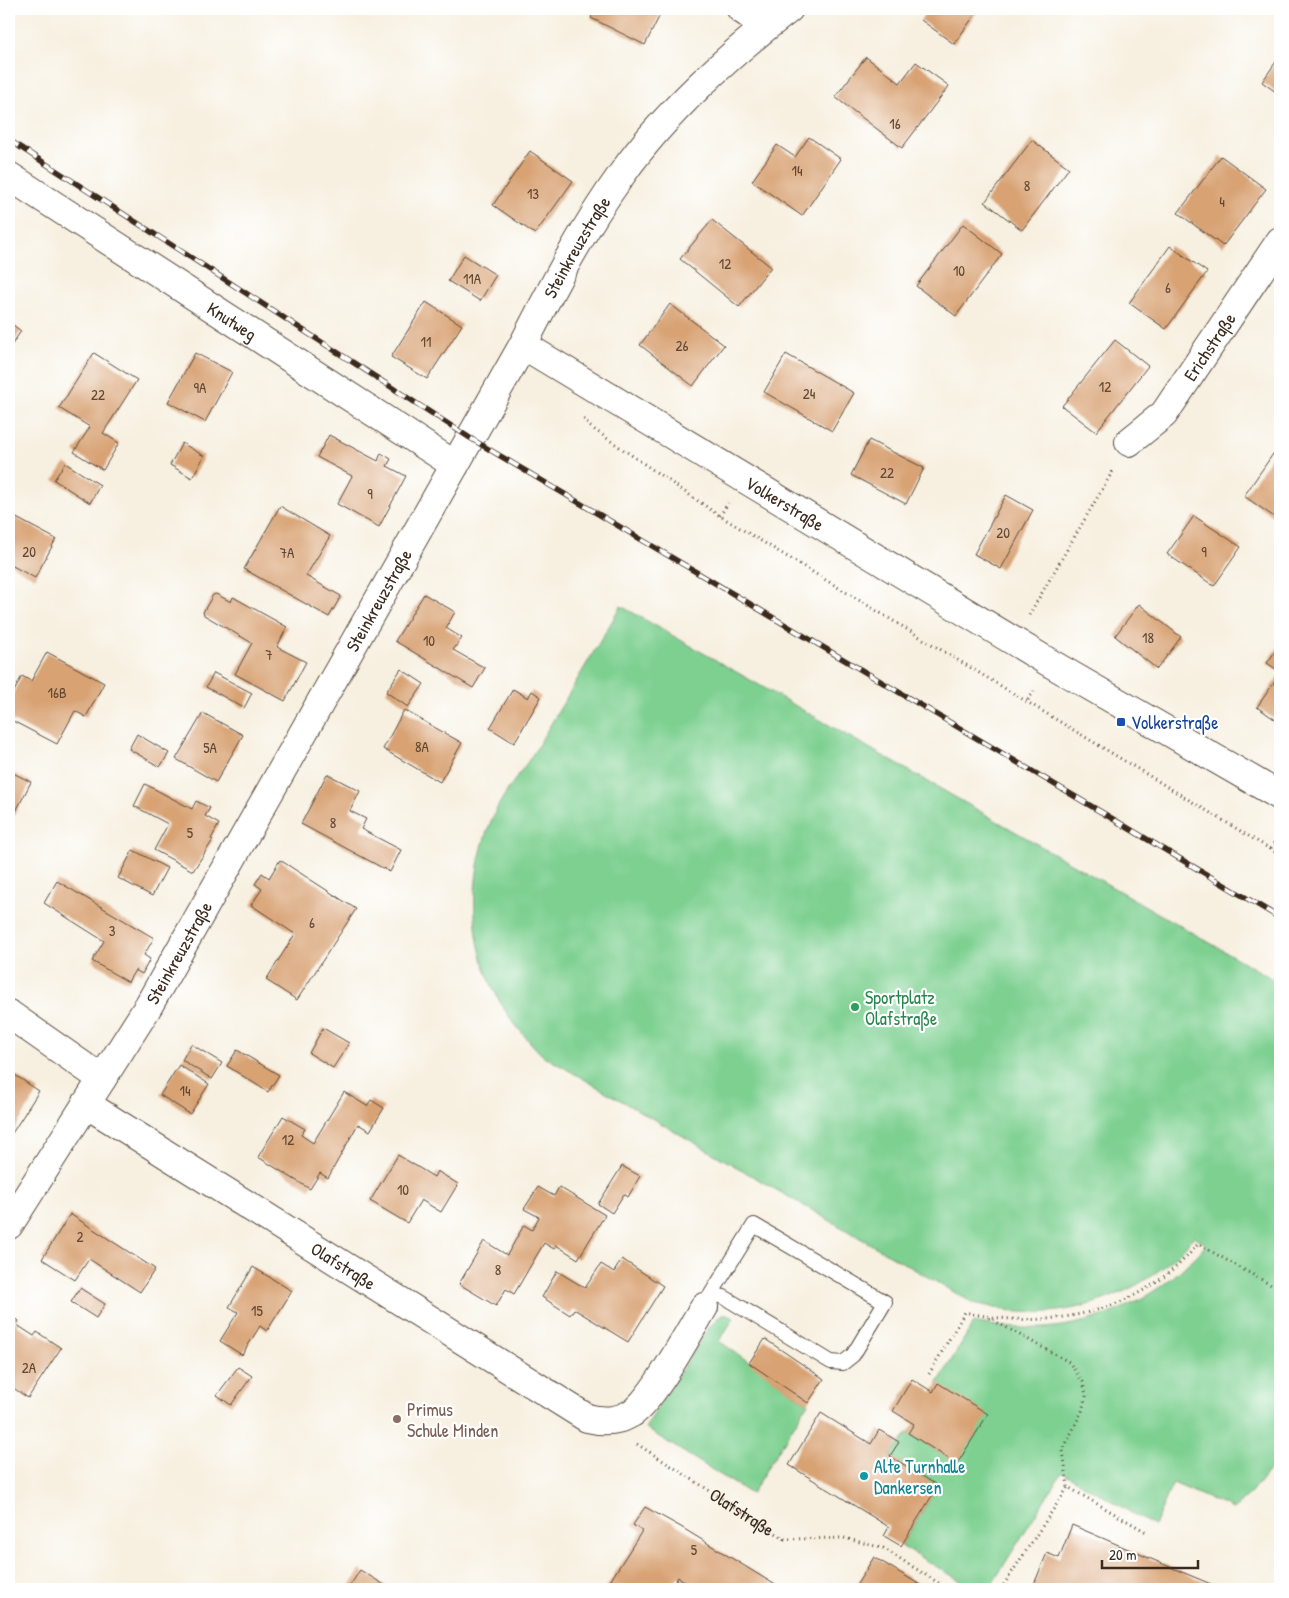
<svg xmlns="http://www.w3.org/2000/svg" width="1289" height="1598" viewBox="0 0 1289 1598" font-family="'Patrick Hand',sans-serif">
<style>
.green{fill:#7ed091;stroke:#5c7d58}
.building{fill:#d8a273}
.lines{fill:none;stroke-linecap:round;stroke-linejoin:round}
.service-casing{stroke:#57483b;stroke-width:16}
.minor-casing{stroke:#57483b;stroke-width:30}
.path{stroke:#57483b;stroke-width:3;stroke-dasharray:1 4;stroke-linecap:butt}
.service{stroke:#fff;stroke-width:14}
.minor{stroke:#fff;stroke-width:28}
.rail-casing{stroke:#3b2a1e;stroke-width:5.5}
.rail{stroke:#fff;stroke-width:4;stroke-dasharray:11;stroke-linecap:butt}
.transit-dot{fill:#1a4fb4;stroke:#fff;stroke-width:2}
.leisure-dot{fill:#2e9e5b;stroke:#fff;stroke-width:2}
.education-dot{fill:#8d6e63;stroke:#fff;stroke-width:2}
.culture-dot{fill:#0f9aa8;stroke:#fff;stroke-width:2}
.labels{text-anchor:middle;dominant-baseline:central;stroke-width:4.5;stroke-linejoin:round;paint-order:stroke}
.number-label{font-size:15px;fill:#624833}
.street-label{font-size:18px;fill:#3b2a1e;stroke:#fff}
.transit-label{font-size:18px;fill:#164399;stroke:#fff;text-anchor:start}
.leisure-label{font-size:18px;fill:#27864d;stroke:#fff;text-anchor:start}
.education-label{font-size:18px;fill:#785e54;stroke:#fff;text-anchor:start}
.culture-label{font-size:18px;fill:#0d838f;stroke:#fff;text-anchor:start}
</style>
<rect width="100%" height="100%" fill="#fff"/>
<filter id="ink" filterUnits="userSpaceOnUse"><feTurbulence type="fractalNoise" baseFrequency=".02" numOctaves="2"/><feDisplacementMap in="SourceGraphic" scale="10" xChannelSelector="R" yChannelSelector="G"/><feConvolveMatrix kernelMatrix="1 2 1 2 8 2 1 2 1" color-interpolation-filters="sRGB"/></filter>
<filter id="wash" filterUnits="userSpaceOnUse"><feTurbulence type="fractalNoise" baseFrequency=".0096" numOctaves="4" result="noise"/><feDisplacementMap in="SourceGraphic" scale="20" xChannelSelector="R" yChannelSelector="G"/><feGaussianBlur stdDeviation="1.12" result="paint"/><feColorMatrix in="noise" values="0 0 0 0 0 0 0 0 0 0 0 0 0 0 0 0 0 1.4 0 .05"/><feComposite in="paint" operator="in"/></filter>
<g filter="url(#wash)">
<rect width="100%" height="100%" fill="#f7f0e0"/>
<!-- green -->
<g class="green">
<path d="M621,606L1280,983V1456L1251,1493L1233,1509L1173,1483L1154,1526L1062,1472L989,1589H975L901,1546L938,1486L890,1456L908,1433L957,1464L938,1383L974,1322C990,1325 1006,1328 1023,1328C1078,1331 1139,1308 1180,1271C1189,1262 1200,1254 1206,1244L1194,1236C1154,1289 1076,1320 1010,1311C998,1309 985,1305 973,1303L542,1055C524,1036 506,1016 495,992C465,933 469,856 502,799C512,782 526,766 536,749C564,701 593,654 621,606Z"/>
<path d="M725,1314L734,1318L719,1341L808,1403L751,1494L645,1428L707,1330L717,1318Z"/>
</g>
<g id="blocks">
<!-- building -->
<g class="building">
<path d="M595,9H663L645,45L591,18Z"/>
<path d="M928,9H979L954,44L921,20Z"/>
<path d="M1280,56V95L1262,82Z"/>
<path d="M866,57L900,83L916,62L949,86L902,148L835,97Z"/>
<path d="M809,137L841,159L802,216L752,181L777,145L795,157Z"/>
<path d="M1032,140L1069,168L1022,230L985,202Z"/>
<path d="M530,151L573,181L535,234L493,205Z"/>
<path d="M1221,156L1266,189L1223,246L1178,213Z"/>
<path d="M712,220L771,267L739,307L680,259Z"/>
<path d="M963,224L1002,254L956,316L916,286Z"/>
<path d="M1170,246L1207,272L1166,329L1129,303Z"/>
<path d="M464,255L496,275L480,301L448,281Z"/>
<path d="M426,302L462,325L427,379L391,357Z"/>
<path d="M670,304L724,345L693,386L640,345Z"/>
<path d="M9,322L21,331L9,349Z"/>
<path d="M1115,340L1148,366L1096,432L1062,406Z"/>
<path d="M94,353L137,380L103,433L119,443L103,470L74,452L90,427L59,408Z"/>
<path d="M195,353L232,372L205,422L168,402Z"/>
<path d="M786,354L854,393L832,431L764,392Z"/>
<path d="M329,435L378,461L381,453L391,459L387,466L406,476L379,527L337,504L352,476L317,457Z"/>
<path d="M869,440L924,468L906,504L851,475Z"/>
<path d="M182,443L204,456L192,478L170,465Z"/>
<path d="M1273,454L1280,459V521L1244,496Z"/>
<path d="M65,463L100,485L90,503L54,480Z"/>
<path d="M1006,495L1033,510L1001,569L974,554Z"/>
<path d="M280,506L330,536L306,576L341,596L329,617L244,569Z"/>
<path d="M9,514L56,539L35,578L9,564Z"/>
<path d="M1194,516L1241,547L1214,586L1167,554Z"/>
<path d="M216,594L231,602L233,597L287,627L277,647L306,662L285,701L235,674L252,643L204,615L203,612L213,595Z"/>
<path d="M424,594L455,612L446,628L462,638L453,650L485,668L473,688L395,641Z"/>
<path d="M1139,604L1181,637L1157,669L1115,636Z"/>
<path d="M1279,646L1280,647V672L1267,663Z"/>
<path d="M47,652L104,683L86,717L75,711L57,744L9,719V701L22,676L31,681Z"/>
<path d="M401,669L424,684L408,707L386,692Z"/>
<path d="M214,673L252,693L244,708L206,687Z"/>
<path d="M1280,674V723L1257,707Z"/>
<path d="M513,689L528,698L532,691L541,697L514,743L490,728Z"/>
<path d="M404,710L462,743L440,782L383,749Z"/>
<path d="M203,713L243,735L216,782L176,759Z"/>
<path d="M137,734L169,753L160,767L129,749Z"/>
<path d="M9,771L31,782L9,825Z"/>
<path d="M327,774L360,791L350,811L366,819L361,829L401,850L390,872L301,824Z"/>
<path d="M145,784L192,809L196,801L210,808L205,816L219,824L211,839L213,840L193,871L154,850L168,824L134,806Z"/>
<path d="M133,850L167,868L152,896L118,878Z"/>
<path d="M280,860L356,909L297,1000L266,980L295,934L251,905L262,889L255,884L262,873L269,878Z"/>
<path d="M57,881L154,938L144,955L150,959L142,974L135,970L128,982L92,961L104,941L44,903Z"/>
<path d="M323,1028L349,1043L333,1068L309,1053Z"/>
<path d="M191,1044L222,1063L212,1079L182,1060Z"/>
<path d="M237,1050L279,1075L268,1092L227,1066Z"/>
<path d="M179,1065L209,1084L190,1114L160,1095Z"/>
<path d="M9,1071L39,1091L9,1138Z"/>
<path d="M344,1092L367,1106L371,1100L384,1108L370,1131L358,1124L328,1178L320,1173L310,1189L258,1157L283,1116L305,1129L301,1135L313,1143Z"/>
<path d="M398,1155L434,1177L437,1171L458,1184L441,1212L421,1200L407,1223L370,1201Z"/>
<path d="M622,1166L640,1176L628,1197L624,1194L612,1213L598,1204Z"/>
<path d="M538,1187L554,1196L559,1187L605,1215L578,1259L556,1245L554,1249L544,1243L514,1294L506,1289L496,1306L459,1284L484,1241L507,1255L524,1225L532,1230L539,1217L524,1209Z"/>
<path d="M70,1214L155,1269L140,1292L89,1259L75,1280L42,1259Z"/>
<path d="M622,1259L663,1286L628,1342L574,1309L570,1315L542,1297L557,1271L585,1288L601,1264L614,1272Z"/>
<path d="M253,1267L292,1291L267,1331L260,1326L242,1355L220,1341L238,1312L229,1307Z"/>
<path d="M80,1288L105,1304L96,1318L71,1302Z"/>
<path d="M17,1319L19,1321L17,1325L34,1336L37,1332L61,1348L28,1398L9,1385V1332Z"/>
<path d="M765,1339L824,1379L808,1403L749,1363Z"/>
<path d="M238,1367L252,1376L231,1405L217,1395Z"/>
<path d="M912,1379L933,1392L938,1383L988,1414L957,1464L908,1433L914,1424L893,1411Z"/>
<path d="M821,1413L871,1444L879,1430L899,1442L890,1456L938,1486L901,1546L884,1536L889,1527L789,1465Z"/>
<path d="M645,1507L681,1527L782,1589H697L678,1577L670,1589H605L642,1531L633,1525Z"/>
<path d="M1072,1525L1170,1567L1223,1589H1032L1047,1553L1059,1558Z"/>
<path d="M874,1557L927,1589H854Z"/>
<path d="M360,1570L391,1589H348Z"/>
</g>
</g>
</g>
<g filter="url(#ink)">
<use href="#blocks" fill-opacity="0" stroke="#57483b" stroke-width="1"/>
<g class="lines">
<defs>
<path id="service" d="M754,1225L885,1302L853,1355L843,1363L831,1362L724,1297L716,1295L708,1299Z"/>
<g id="minor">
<path d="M741,9L766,26"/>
<path id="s2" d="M9,176L455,465"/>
<path id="s3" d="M523,345L1050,663L1280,796"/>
<path id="s4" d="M1129,442L1164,414L1280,241"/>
<path d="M9,1014L102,1079"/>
<path id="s5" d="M86,1104L587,1418C603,1422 617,1422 632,1413C654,1398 689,1332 704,1307"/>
<path id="s6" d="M9,1225L146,1010L523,345C553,286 583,228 622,174C664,114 731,53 789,9"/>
</g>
</defs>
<!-- service casing -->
<use href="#service" class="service-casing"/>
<!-- minor casing -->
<use href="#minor" class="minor-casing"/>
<!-- path -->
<g class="path">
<path d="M584,419L589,426L720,516L1280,855"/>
<path d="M720,516L728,503"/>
<path d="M1029,615L1114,469"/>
<path d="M1028,700L1035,690"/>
<path d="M1271,848L1280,832"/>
<path d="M989,1318L1069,1362L1083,1382L1086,1396L1082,1411L1063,1450L1068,1487"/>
<path d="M929,1374L965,1312C1048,1332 1142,1313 1198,1244L1280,1290"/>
<path id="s1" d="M637,1444L785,1539L844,1538L883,1548L948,1589"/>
<path d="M1001,1589L1068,1487L1148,1533"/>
</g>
<!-- service -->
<use href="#service" class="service"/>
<!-- minor -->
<use href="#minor" class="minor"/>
<defs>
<path id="rail" d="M9,140L470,438L1280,918"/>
</defs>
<!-- rail casing -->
<use href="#rail" class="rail-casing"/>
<!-- rail -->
<use href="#rail" class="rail"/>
</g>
</g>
<!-- markers -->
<rect class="transit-dot" x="1116" y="717" width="10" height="10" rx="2.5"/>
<circle class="leisure-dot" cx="855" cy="1007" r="5"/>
<circle class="education-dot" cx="397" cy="1419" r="5"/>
<circle class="culture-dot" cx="864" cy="1476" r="5"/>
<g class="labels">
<!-- number labels -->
<g class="number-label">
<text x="895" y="123">16</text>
<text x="797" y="170">14</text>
<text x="1027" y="185">8</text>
<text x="533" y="193">13</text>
<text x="1222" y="201">4</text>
<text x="725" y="263">12</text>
<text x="959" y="270">10</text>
<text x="472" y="278">11A</text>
<text x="1168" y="287">6</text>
<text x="426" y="341">11</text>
<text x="682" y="345">26</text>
<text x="1105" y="386">12</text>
<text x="200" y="387">9A</text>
<text x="809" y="393">24</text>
<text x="98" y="394">22</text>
<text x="887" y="472">22</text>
<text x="370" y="493">9</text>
<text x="1003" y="532">20</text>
<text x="29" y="551">20</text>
<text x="1204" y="551">9</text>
<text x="287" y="552">7A</text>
<text x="1148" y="637">18</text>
<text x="429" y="640">10</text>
<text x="269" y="654">7</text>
<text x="57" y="692">16B</text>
<text x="422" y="746">8A</text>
<text x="210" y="747">5A</text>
<text x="333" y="822">8</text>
<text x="190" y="832">5</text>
<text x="312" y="922">6</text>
<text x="112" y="930">3</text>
<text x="185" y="1090">14</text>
<text x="288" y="1139">12</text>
<text x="403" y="1189">10</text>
<text x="80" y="1236">2</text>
<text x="498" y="1269">8</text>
<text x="257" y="1310">15</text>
<text x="29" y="1367">2A</text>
<text x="694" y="1549">5</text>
</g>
<!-- street labels -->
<g class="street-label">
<text stroke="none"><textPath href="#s6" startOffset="1131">Steinkreuzstraße</textPath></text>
<text stroke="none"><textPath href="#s2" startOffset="266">Knutweg</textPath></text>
<text stroke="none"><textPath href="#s4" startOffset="126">Erichstraße</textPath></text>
<text stroke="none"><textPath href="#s3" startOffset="306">Volkerstraße</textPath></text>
<text stroke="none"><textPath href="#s6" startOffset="726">Steinkreuzstraße</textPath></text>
<text stroke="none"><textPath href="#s6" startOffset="321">Steinkreuzstraße</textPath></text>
<text stroke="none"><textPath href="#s5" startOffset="304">Olafstraße</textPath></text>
<text stroke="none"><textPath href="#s1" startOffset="125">Olafstraße</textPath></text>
</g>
<!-- transit labels -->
<g class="transit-label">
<text x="1131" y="722">Volkerstraße</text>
</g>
<!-- leisure labels -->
<g class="leisure-label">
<text x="865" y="997">Sportplatz<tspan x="865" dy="21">Olafstraße</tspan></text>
</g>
<!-- education labels -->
<g class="education-label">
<text x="407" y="1409">Primus<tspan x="407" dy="21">Schule Minden</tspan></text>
</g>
<!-- culture labels -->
<g class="culture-label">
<text x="874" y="1466">Alte Turnhalle<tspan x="874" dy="21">Dankersen</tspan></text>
</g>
</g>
<!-- margin -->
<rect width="1289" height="1598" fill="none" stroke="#fff" stroke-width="30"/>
<!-- scale -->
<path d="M1102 1560v8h96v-8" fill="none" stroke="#3b2a1e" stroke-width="2.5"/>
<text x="1109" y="1560" font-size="15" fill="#3b2a1e" stroke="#ffffff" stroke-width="4" paint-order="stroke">20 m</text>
</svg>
